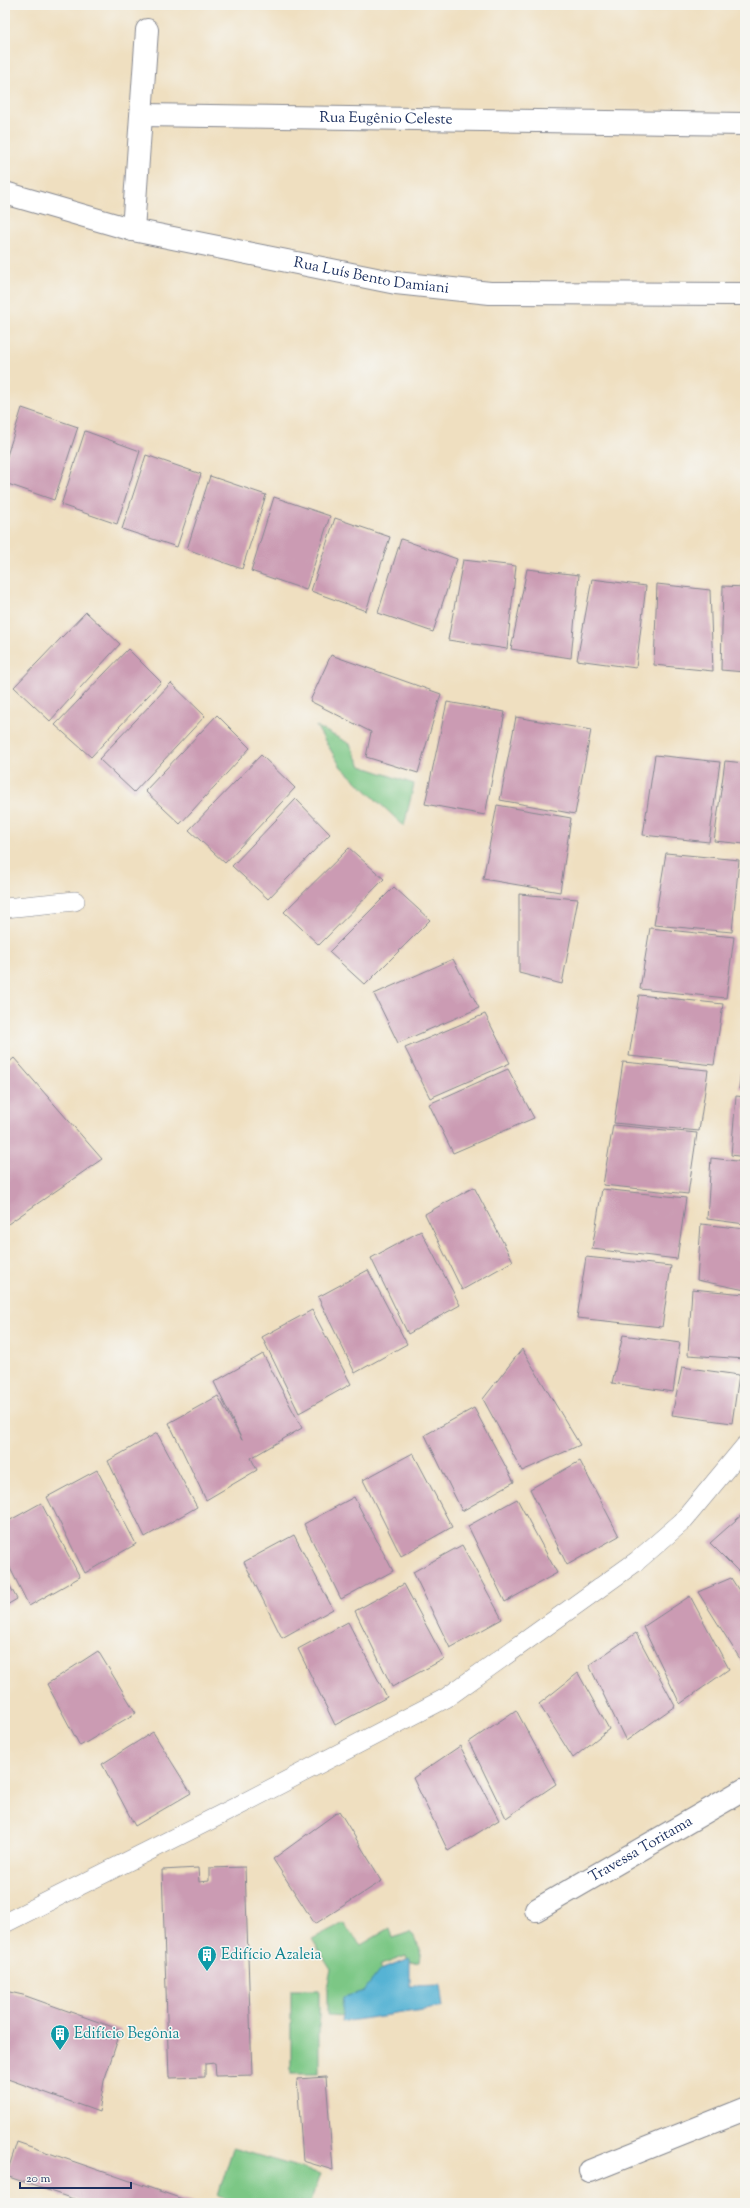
<svg xmlns="http://www.w3.org/2000/svg" width="750" height="2208" viewBox="0 0 750 2208" font-family="'Sorts Mill Goudy',serif">
<style>
.green{fill:#7bc785;stroke:#4b7b72}
.water{fill:#56b3d4;stroke:#387199}
.building{fill:#cb9bb3}
.lines{fill:none;stroke-linecap:round;stroke-linejoin:round}
.service-casing{stroke:#85878f;stroke-width:20}
.minor-casing{stroke:#85878f;stroke-width:24}
.service{stroke:#fff;stroke-width:19}
.minor{stroke:#fff;stroke-width:22}
.labels{text-anchor:middle;dominant-baseline:central;stroke-width:3;stroke-linejoin:round;paint-order:stroke}
.street-label{font-size:15px;fill:#1b2f5e;stroke:#f6f6f2}
.culture-label{font-size:15px;fill:#0d838f;stroke:#f6f6f2;text-anchor:start}
</style>
<rect width="100%" height="100%" fill="#f6f6f2"/>
<filter id="ink" filterUnits="userSpaceOnUse"><feTurbulence type="fractalNoise" baseFrequency=".025" numOctaves="2"/><feDisplacementMap in="SourceGraphic" scale="8" xChannelSelector="R" yChannelSelector="G"/><feConvolveMatrix kernelMatrix="1 2 1 2 8 2 1 2 1" color-interpolation-filters="sRGB"/></filter>
<filter id="wash" filterUnits="userSpaceOnUse"><feTurbulence type="fractalNoise" baseFrequency=".012" numOctaves="4" result="noise"/><feDisplacementMap in="SourceGraphic" scale="16" xChannelSelector="R" yChannelSelector="G"/><feGaussianBlur stdDeviation="0.9" result="paint"/><feColorMatrix in="noise" values="0 0 0 0 0 0 0 0 0 0 0 0 0 0 0 0 0 1.4 0 .05"/><feComposite in="paint" operator="in"/></filter>
<g filter="url(#wash)">
<rect width="100%" height="100%" fill="#efdfc0"/>
<!-- green -->
<g class="green">
<path d="M316,726L350,744L361,766L414,784L404,826L341,767Z"/>
<path d="M343,1923L361,1945L390,1928L393,1938L410,1932L421,1949L419,1962L408,1963L406,1956L381,1965L380,1974L343,2016L327,2015V1988L331,1969L312,1939Z"/>
<rect x="291" y="1990" width="28" height="84"/>
<path d="M233,2148L321,2174L311,2203H240L218,2196Z"/>
</g>
<!-- water -->
<path class="water" d="M410,1959V1986L440,1985L443,2007L341,2022L344,1997L364,1991L380,1970Z"/>
<g id="blocks">
<!-- building -->
<g class="building">
<path d="M22,408L78,427L54,500L5,483V462Z"/>
<path d="M85,431L140,451L117,524L61,505Z"/>
<path d="M146,455L201,474L177,547L122,529Z"/>
<path d="M210,476L266,495L242,569L187,549Z"/>
<path d="M274,497L330,516L306,590L251,571Z"/>
<path d="M335,518L390,537L366,611L311,591Z"/>
<path d="M401,539L457,559L433,632L378,613Z"/>
<path d="M463,560L516,566L507,649L448,640Z"/>
<path d="M527,569L579,575L571,658L511,649Z"/>
<path d="M592,579L646,586L636,668L577,660Z"/>
<path d="M657,584L710,590L713,671L654,665Z"/>
<path d="M723,586L745,587V672L721,670Z"/>
<path d="M86,612L120,644L50,721L14,687Z"/>
<path d="M128,649L161,682L91,757L55,725Z"/>
<path d="M331,655L441,694L418,773L366,757L371,732L310,701Z"/>
<path d="M171,683L205,716L134,792L99,759Z"/>
<path d="M447,702L505,712L485,815L425,804Z"/>
<path d="M217,715L250,748L180,824L145,791Z"/>
<path d="M516,717L591,730L575,814L500,800Z"/>
<path d="M261,755L295,788L225,863L189,830Z"/>
<path d="M655,755L720,762L709,842L643,835Z"/>
<path d="M725,761L745,763V844L714,841Z"/>
<path d="M296,799L330,834L268,899L232,866Z"/>
<path d="M497,805L571,818L560,892L483,879Z"/>
<path d="M349,848L384,879L319,945L284,912Z"/>
<path d="M666,853L739,860L732,932L654,925Z"/>
<path d="M394,887L430,920L365,985L329,952Z"/>
<path d="M519,894L578,899L562,984L519,973Z"/>
<path d="M650,928L734,937L726,998L640,989Z"/>
<path d="M453,959L479,1008L398,1043L374,994Z"/>
<path d="M639,995L723,1004L714,1065L629,1056Z"/>
<path d="M485,1014L510,1063L430,1098L405,1048Z"/>
<path d="M744,1039H745V1089H739Z"/>
<path d="M14,1058L102,1159L5,1226V1066Z"/>
<path d="M623,1062L708,1070L699,1131L614,1123Z"/>
<path d="M508,1069L534,1118L453,1153L429,1104Z"/>
<path d="M736,1096L745,1097V1157L731,1155Z"/>
<path d="M613,1125L697,1133L688,1194L603,1185Z"/>
<path d="M711,1158L745,1162V1224L707,1219Z"/>
<path d="M474,1187L513,1261L462,1290L425,1214Z"/>
<path d="M602,1189L686,1198L677,1259L592,1249Z"/>
<path d="M701,1224L745,1229V1290L697,1280Z"/>
<path d="M421,1231L460,1305L408,1334L371,1258Z"/>
<path d="M586,1257L671,1266L662,1327L577,1318Z"/>
<path d="M368,1270L407,1344L355,1373L318,1297Z"/>
<path d="M692,1289L745,1294V1359L688,1355Z"/>
<path d="M312,1310L351,1384L299,1413L262,1337Z"/>
<path d="M623,1335L680,1343L673,1392L612,1383Z"/>
<path d="M522,1349L580,1445L522,1471L483,1399Z"/>
<path d="M263,1354L302,1428L251,1458L257,1470L206,1500L169,1423L218,1396L242,1440L214,1382Z"/>
<path d="M682,1367L739,1375L732,1423L672,1415Z"/>
<path d="M474,1408L514,1482L462,1511L425,1435Z"/>
<path d="M157,1433L197,1507L145,1537L108,1461Z"/>
<path d="M413,1453L452,1527L401,1556L363,1480Z"/>
<path d="M580,1461L619,1536L567,1565L530,1489Z"/>
<path d="M97,1470L136,1544L85,1573L47,1497Z"/>
<path d="M354,1497L393,1571L341,1599L304,1524Z"/>
<path d="M517,1499L557,1573L505,1602L468,1526Z"/>
<path d="M41,1503L80,1577L29,1606L5,1558V1523Z"/>
<path d="M745,1512V1578L710,1543Z"/>
<path d="M294,1535L333,1609L282,1638L244,1562Z"/>
<path d="M462,1545L502,1619L450,1648L413,1572Z"/>
<path d="M5,1577L17,1599L5,1606Z"/>
<path d="M731,1578L745,1600V1660L742,1662L698,1592Z"/>
<path d="M404,1584L444,1659L392,1687L355,1611Z"/>
<path d="M690,1596L729,1669L680,1704L643,1627Z"/>
<path d="M348,1622L387,1697L335,1725L298,1649Z"/>
<path d="M636,1633L675,1706L626,1741L589,1665Z"/>
<path d="M98,1651L136,1713L80,1746L47,1684Z"/>
<path d="M578,1673L609,1729L573,1758L539,1704Z"/>
<path d="M516,1710L556,1784L506,1818L469,1742Z"/>
<path d="M153,1732L191,1793L135,1826L102,1764Z"/>
<path d="M460,1746L499,1820L448,1851L413,1778Z"/>
<path d="M339,1811L382,1881L315,1924L273,1859Z"/>
<path d="M245,1867L252,2075L216,2076L215,2063L205,2064V2077L169,2078L162,1870L198,1868L199,1882L209,1881V1868Z"/>
<path d="M5,1991L23,1995L121,2030L104,2081L99,2112L5,2078Z"/>
<path d="M326,2077L333,2170L303,2161L297,2079Z"/>
<path d="M17,2142L194,2203H85L6,2176Z"/>
</g>
</g>
</g>
<g filter="url(#ink)">
<use href="#blocks" fill-opacity="0" stroke="#85878f" stroke-width="1"/>
<g class="lines">
<defs>
<g id="service">
<path d="M5,908L75,901"/>
<path d="M5,1923L236,1807L446,1698L637,1561L682,1522L745,1446"/>
</g>
<g id="minor">
<path id="s1" d="M142,115L745,124"/>
<path id="s2" d="M5,193L133,230L396,283L490,293L745,294"/>
<path d="M133,230L147,30"/>
<path id="s3" d="M536,1910L745,1789"/>
<path d="M590,2171L745,2109"/>
</g>
</defs>
<!-- service casing -->
<use href="#service" class="service-casing"/>
<!-- minor casing -->
<use href="#minor" class="minor-casing"/>
<!-- service -->
<use href="#service" class="service"/>
<!-- minor -->
<use href="#minor" class="minor"/>
</g>
</g>
<!-- icons -->
<defs>
<symbol id="building-pin" viewBox="-11 -11 22 30"><path d="M0 17L-7.5 6A9.5 9.5 0 1 1 7.5 6Z" fill="#0f9aa8" stroke="#f6f6f2"/><path d="M-4-6H4V6H1V3H-1V6H-4ZM-2.5-4.3h1.7v1.8h-1.7ZM.8-4.3h1.7v1.8H.8ZM-2.5-1h1.7V.8h-1.7ZM.8-1h1.7V.8H.8Z" fill="#fff"/></symbol>
</defs>
<g fill-rule="evenodd">
<use href="#building-pin" x="196" y="1944" width="22" height="30"/>
<use href="#building-pin" x="49" y="2023" width="22" height="30"/>
</g>
<g class="labels">
<!-- street labels -->
<g class="street-label">
<text stroke="none"><textPath href="#s1" startOffset="244">Rua Eugênio Celeste</textPath></text>
<text stroke="none"><textPath href="#s2" startOffset="376">Rua Luís Bento Damiani</textPath></text>
<text stroke="none"><textPath href="#s3" startOffset="121">Travessa Toritama</textPath></text>
</g>
<!-- culture labels -->
<g class="culture-label">
<text x="221" y="1955">Edifício Azaleia</text>
<text x="74" y="2034">Edifício Begônia</text>
</g>
</g>
<!-- margin -->
<rect width="750" height="2208" fill="none" stroke="#f6f6f2" stroke-width="20"/>
<!-- scale -->
<path d="M20 2182v6h111v-6" fill="none" stroke="#1b2f5e" stroke-width="2"/>
<text x="26" y="2182" font-size="12" fill="#1b2f5e" stroke="#f6f6f2" stroke-width="3" paint-order="stroke">20 m</text>
</svg>
